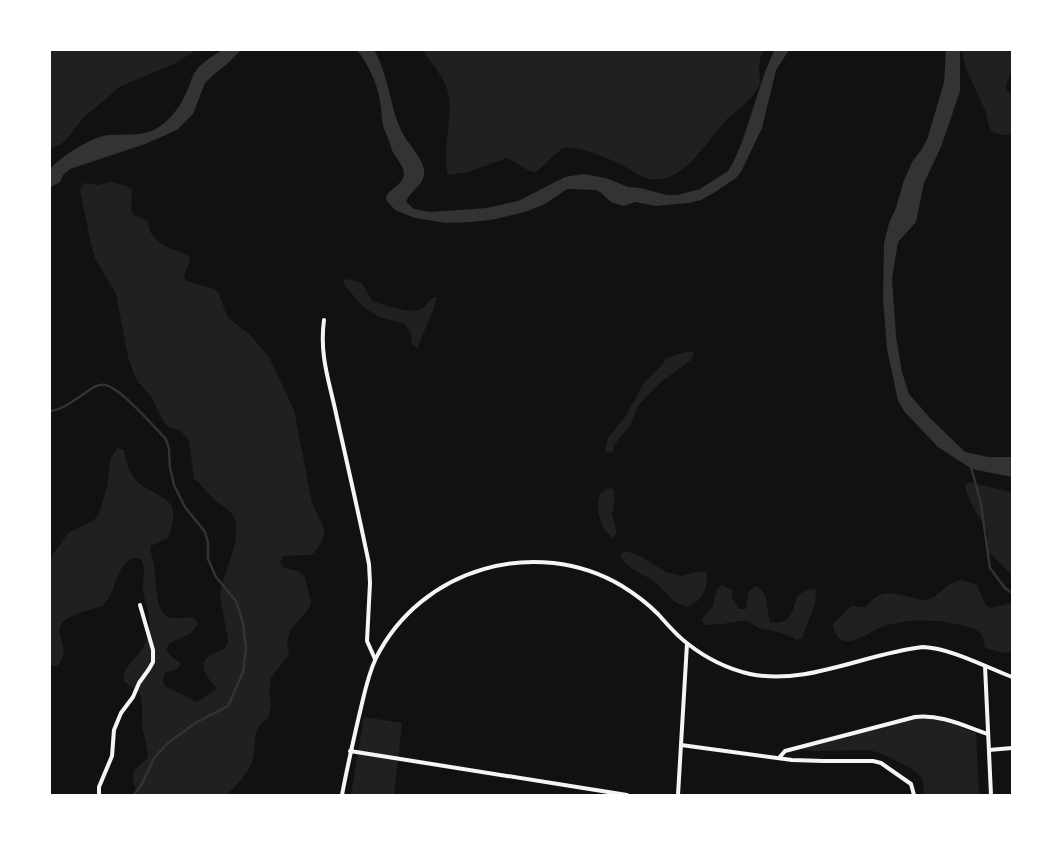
<svg xmlns="http://www.w3.org/2000/svg" width="1062" height="845" viewBox="0 0 1062 845" font-family="'PT Sans Narrow',sans-serif">
<style>
.green{fill:#202020}
.water{fill:#333}
.lines{fill:none;stroke-linecap:round;stroke-linejoin:round}
.stream{stroke:#333;stroke-width:2.5}
.minor{stroke:#f5f5f5;stroke-width:4}
</style>
<rect width="100%" height="100%" fill="#111"/>
<!-- green -->
<g class="green">
<path d="M50,50H196L176,63L121,86L84,117L66,140L60,145L50,149Z"/>
<path d="M423,50H764C763,53 760,57 760,60C757,70 763,81 757,90C750,102 737,109 727,119C708,139 681,189 646,178C638,175 630,169 622,165C610,159 577,145 565,148C558,149 543,167 536,172L530,171L507,158L468,172L448,175C441,146 456,114 446,86C442,75 429,61 423,50Z"/>
<path d="M962,50H1012C1012,56 1014,66 1012,71C1009,79 1006,82 1006,91L1012,94V135H1003L990,131L986,112L966,69Z"/>
<path d="M111,182L126,186L132,189L131,209L134,215L148,221C148,243 173,249 189,256L190,262L184,275L186,281L214,289L219,294L227,316L232,321L249,334L269,357L294,410L312,503L324,528V535L322,541L314,553L309,555L283,556L280,562L284,568L298,571L304,575L311,602L309,609L290,630L287,644L289,650L287,657L271,678L269,692L271,706L268,719C250,727 258,748 251,764C246,776 236,785 227,795H140C128,779 131,770 147,759L148,753L142,726V700L140,694L124,681C122,668 131,664 138,655C143,649 148,638 149,631C151,617 145,603 143,589C142,578 147,570 141,559L134,558C114,565 118,593 102,606C90,610 75,613 65,620C50,633 74,649 57,666H50V559L68,533L94,520L98,516L107,487L110,460L117,448L124,450C125,460 131,478 140,484C166,502 181,497 169,537L151,546C150,553 152,555 153,561C157,576 153,608 168,617C173,620 187,616 195,618L198,624L190,634L170,643L166,649L170,655L181,664L177,669L165,673L163,680L165,686L197,702L217,689C211,681 196,667 208,657C213,653 221,651 226,647L228,640L220,595C222,574 247,531 231,513C227,508 220,505 216,501C208,494 203,485 194,479L189,441L181,431L167,426L160,415L151,396L138,382L135,377L128,357L116,294L95,258L91,244L80,189L84,183L98,185Z"/>
<path d="M348,279L362,283L373,302C385,304 411,316 423,308C427,304 429,300 434,297L437,298C432,316 423,331 418,348L412,344L411,334L405,324L379,317L362,306L344,284V280Z"/>
<path d="M686,352H692L694,354L691,360L661,382L638,406L630,426L614,445L613,451L610,453L605,451L608,438L625,417L644,383L663,364L666,358Z"/>
<path d="M971,482C984,487 998,488 1012,492V575L989,552L987,546L988,532L974,509L966,491L965,484Z"/>
<path d="M611,488L614,490L615,497L612,514L617,533L613,538C600,529 595,509 600,494L607,489Z"/>
<path d="M626,551L642,557L666,572L681,576L701,571L707,573C708,588 702,601 688,607C668,602 670,594 656,583C644,573 625,570 620,554Z"/>
<path d="M962,580L977,585L986,605L991,608L1012,603V651L1005,653L985,648C984,643 984,638 981,634C976,628 967,627 960,625C935,619 910,619 884,626C872,630 862,640 849,641C839,642 833,632 833,624C837,621 849,607 852,606C856,606 861,608 866,607C880,589 889,592 910,597C915,598 921,601 925,600C940,598 943,583 962,580Z"/>
<path d="M722,585L732,590V597L739,609H746L749,591L755,586C771,592 765,608 770,622C790,626 793,612 797,596L808,589L816,590L815,604L802,638L797,640L785,634L759,628L747,621H741L722,624L704,625L702,619L712,608L717,589Z"/>
<path d="M364,717L402,723L394,795H351Z"/>
<path d="M933,717L976,733L979,795H924C923,790 924,783 922,779C918,769 880,752 869,750L813,751L801,749L805,747L911,719Z"/>
</g>
<!-- water -->
<g class="water">
<path d="M222,50H241L227,64L212,76L205,83L193,114L177,130L145,144L70,169L63,175L60,182L50,187V169C61,156 92,137 108,135C123,134 141,136 154,130C172,120 182,104 189,86C191,81 192,76 195,72C201,63 213,56 222,50Z"/>
<path d="M357,50H374C389,75 389,104 401,130C407,143 422,157 424,169C426,185 410,190 406,202L414,209L430,212L487,208L518,201L565,177L583,174L606,178L628,187L640,188L667,195H677L700,189L728,171L733,163L742,142L765,72L774,51L789,50L776,70L762,128L741,172L736,178L712,194L701,200L689,203L656,206L635,202L624,206L611,202L600,192L595,190L573,189H567L545,204L525,212L491,220L471,222L445,223L415,218L395,210L387,201L386,197C390,188 403,185 404,174C404,165 395,158 392,150C390,141 385,133 383,125C381,117 382,109 380,102C377,82 369,66 357,50Z"/>
<path d="M946,50H960V91L957,100L941,147L924,183L916,222L898,242L892,279L896,336L902,372L909,394L930,418L965,452L988,457H1012V477L972,469L938,447L904,411L898,401L887,349L883,299L884,243L889,223L896,208L903,183L912,162L922,149L928,137L944,82Z"/>
</g>
<g class="lines">
<!-- stream -->
<g class="stream">
<path d="M50,411C63,410 77,398 88,391C93,387 98,384 105,385C121,388 154,427 166,439L169,449L170,468L174,485L185,507L205,532L208,543V559L216,577L236,601L243,623L246,649L243,672L228,706L197,722L169,742L154,758L142,784L134,795"/>
<path d="M971,467L981,504L990,568L1005,588L1012,593"/>
</g>
<!-- minor -->
<g class="minor">
<path d="M324,320C319,357 330,383 337,418C348,467 359,515 369,564L370,583L367,641L375,659"/>
<path d="M985,666L991,795"/>
<path d="M681,745L792,760L823,761H873L881,763L911,784L914,795"/>
<path d="M989,750L1012,748"/>
<path d="M350,751L627,795"/>
<path d="M779,758L785,751L915,717C941,714 964,726 988,734"/>
<path d="M99,795V787L112,756L114,730L121,713L133,697L139,683L149,669L153,662V650L140,605"/>
<path d="M342,795C347,768 353,742 359,716C364,696 367,677 376,658C421,568 536,535 622,586C635,594 647,603 658,614C667,624 677,636 688,644C706,658 728,669 750,674C807,686 866,653 923,647C950,648 986,667 1012,677"/>
<path d="M678,795L687,644"/>
</g>
</g>
<!-- border -->
<rect width="1062" height="845" fill="none" stroke="#ffffff" stroke-width="102"/>
</svg>
